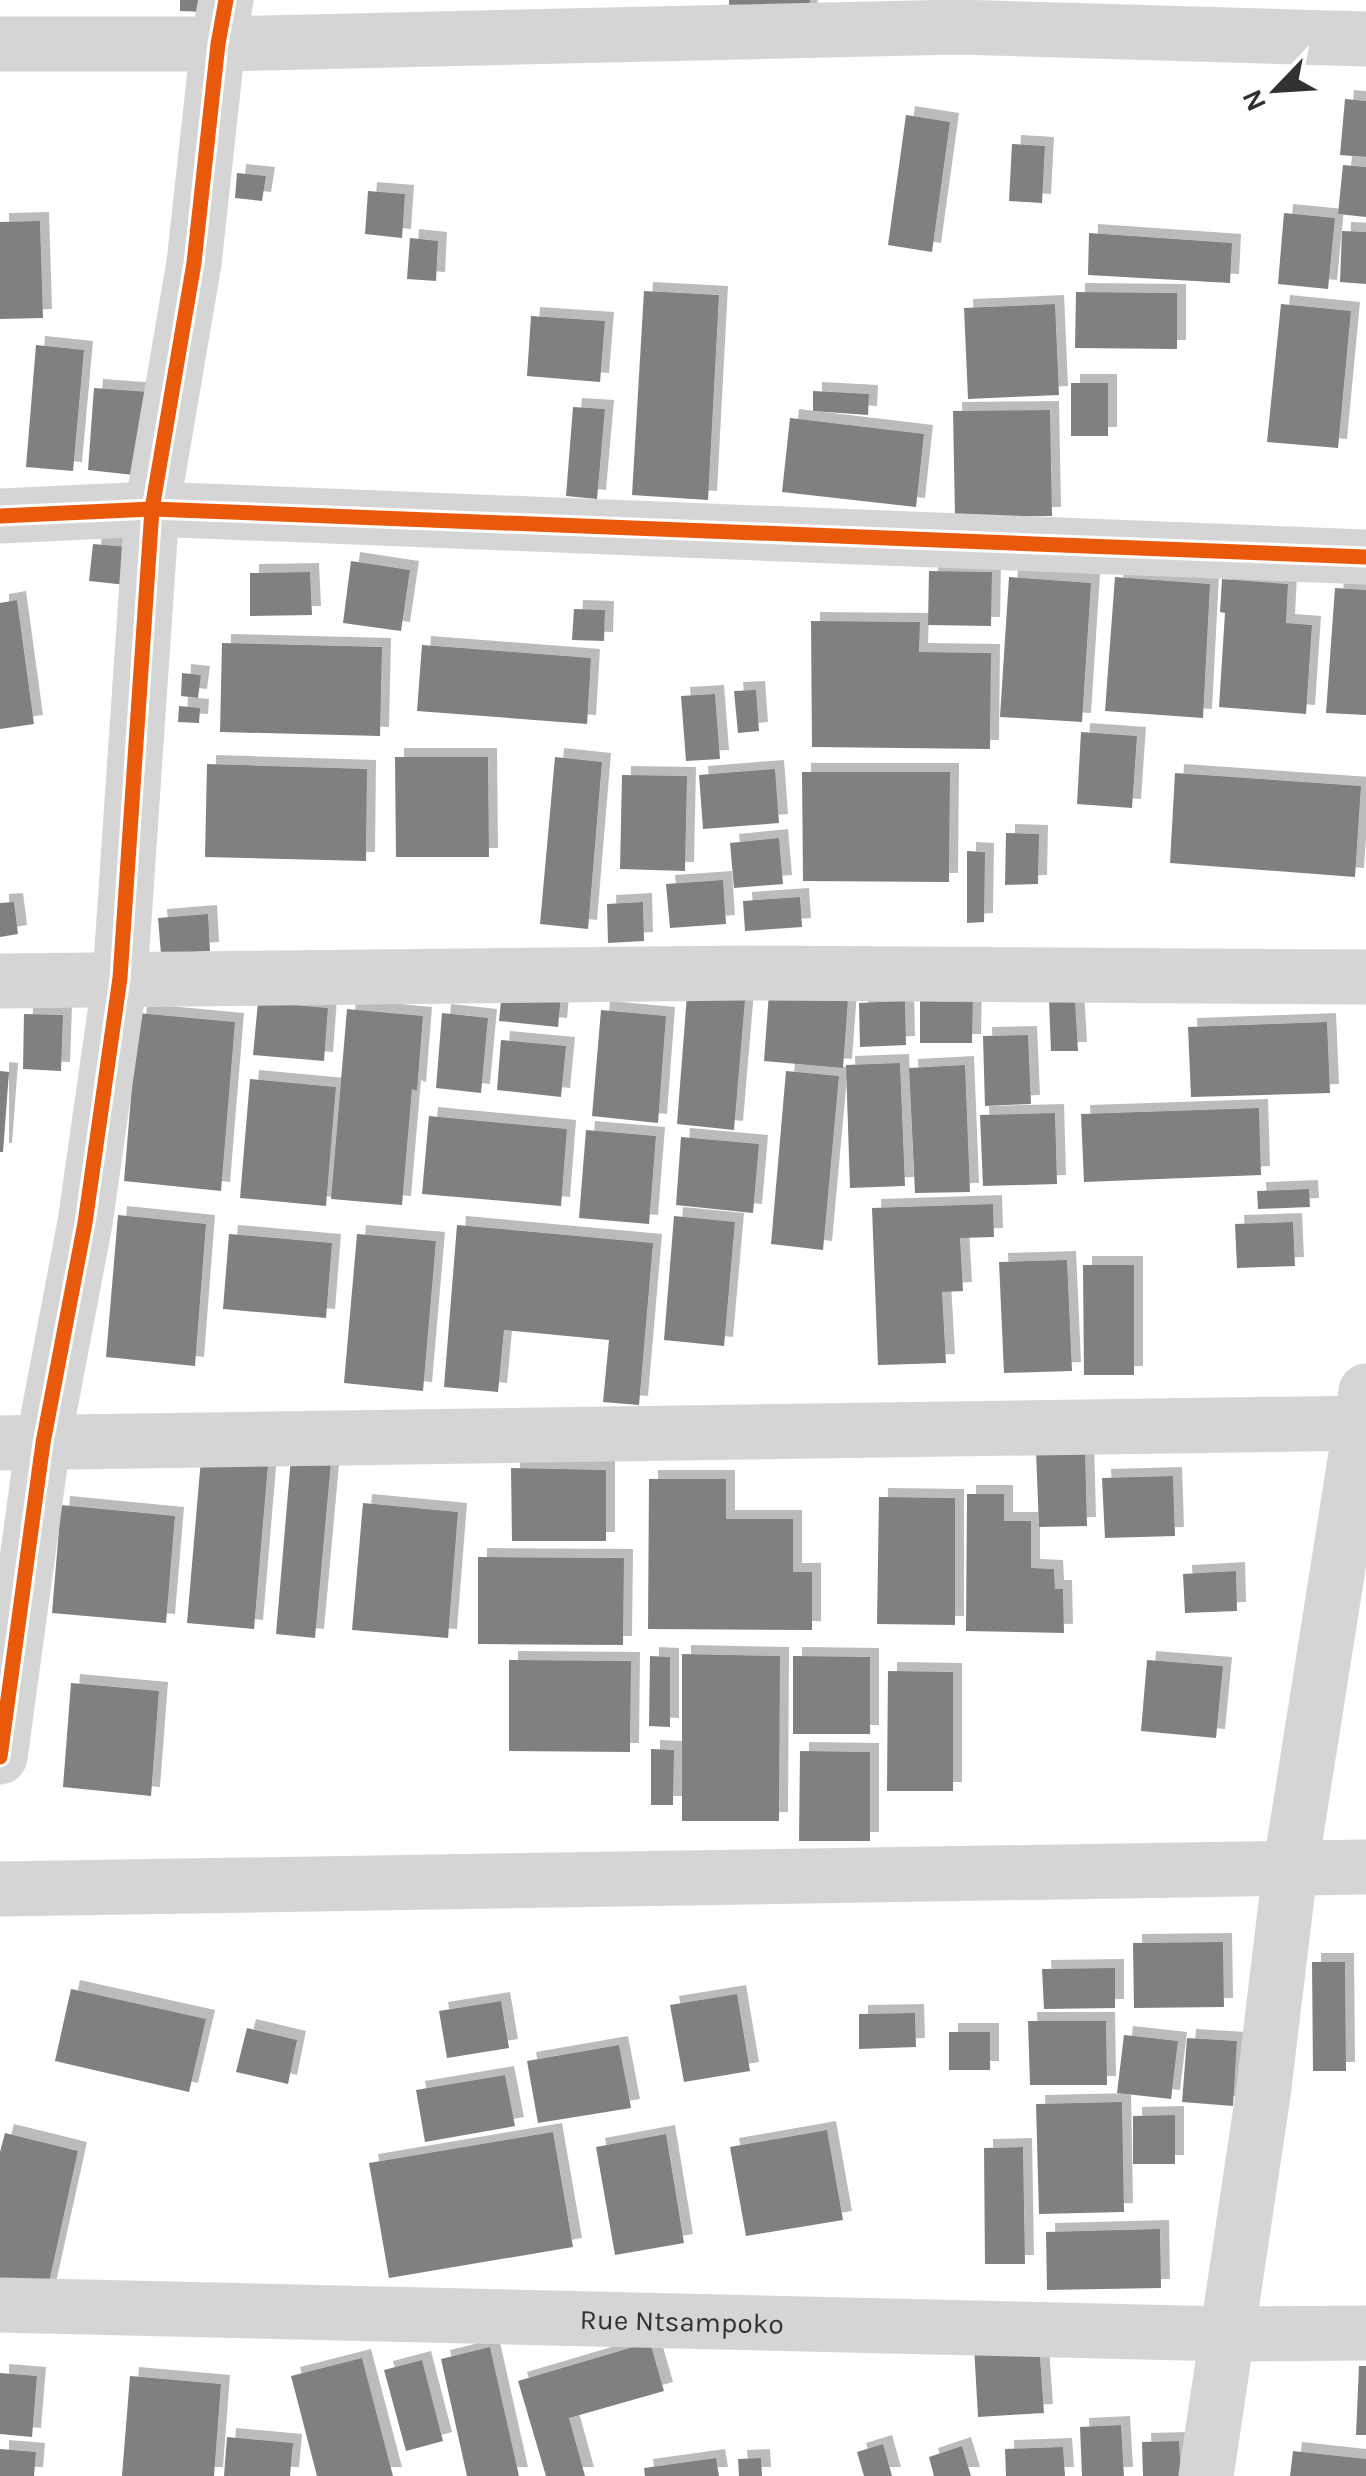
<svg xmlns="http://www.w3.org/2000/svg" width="1366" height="2476" viewBox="0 0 1366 2476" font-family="Karla,sans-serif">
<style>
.building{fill:#808080;filter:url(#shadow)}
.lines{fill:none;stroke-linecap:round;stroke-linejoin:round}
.minor{stroke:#d5d5d5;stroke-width:55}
.cycleway-casing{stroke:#fff;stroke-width:21}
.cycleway{stroke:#e8590c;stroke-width:15}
.labels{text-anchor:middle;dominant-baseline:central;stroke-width:10;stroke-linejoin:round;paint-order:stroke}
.street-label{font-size:28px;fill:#313131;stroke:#fff}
</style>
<defs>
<filter id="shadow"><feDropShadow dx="9" dy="-9" stdDeviation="0" flood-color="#0004"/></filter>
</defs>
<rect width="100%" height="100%" fill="#fff"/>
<!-- building -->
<g class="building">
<path d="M180,0H206L205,12L180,11Z"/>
<path d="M729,0H810L808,14L729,5Z"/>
<path d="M1345,99L1366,101V157L1340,155Z"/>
<path d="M906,115L950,122L932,252L888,245Z"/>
<path d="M1012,144L1045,146L1042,203L1009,201Z"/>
<path d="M1343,165L1366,167V217L1338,214Z"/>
<path d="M237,173L266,176L262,201L235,198Z"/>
<path d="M368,191L405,194L402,238L365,234Z"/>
<path d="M1284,213L1335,218L1328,289L1278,284Z"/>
<path d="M40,221L43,318L0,319V222Z"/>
<path d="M1342,231L1366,232V284L1340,282Z"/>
<path d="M1089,233L1232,243L1230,283L1088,275Z"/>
<path d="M410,238L438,241L436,281L407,279Z"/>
<path d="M644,291L719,295L708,500L632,495Z"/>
<path d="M1076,292L1177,293V349L1075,348Z"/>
<path d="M1055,304L1059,395L968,399L964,308Z"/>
<path d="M1281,304L1351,311L1338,448L1267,442Z"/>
<path d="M531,316L605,321L600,382L527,376Z"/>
<path d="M36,345L84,350L73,471L26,467Z"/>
<rect x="1071" y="383" width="37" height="53"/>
<path d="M94,388L149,392L143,476L88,470Z"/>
<path d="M813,391L869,394L868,415L813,411Z"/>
<path d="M573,407L605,409L597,499L566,496Z"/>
<path d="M1050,410L1052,516L955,517L953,411Z"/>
<path d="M790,418L924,434L916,507L782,492Z"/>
<path d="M93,544L139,548L136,586L89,581Z"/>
<path d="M351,561L410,570L401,631L343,623Z"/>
<path d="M929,571L992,572L991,626L928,625Z"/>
<path d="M310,572L312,615L250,616V573Z"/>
<path d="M1009,577L1091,583L1082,722L1000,717Z"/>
<path d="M1115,577L1210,584L1203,718L1105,711Z"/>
<path d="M1222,579L1288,584L1286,623L1312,625L1306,714L1219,707L1225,613L1220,612Z"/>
<path d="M1335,588L1366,590V715L1326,713Z"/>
<path d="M17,600L34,724L0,729V603Z"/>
<path d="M574,609L605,610L604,641L572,640Z"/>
<path d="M811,621L920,622L919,652L991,653L990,749L812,747Z"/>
<path d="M222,643L382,647L380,736L220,732Z"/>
<path d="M422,645L591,658L587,724L417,711Z"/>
<path d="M182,673L201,675L198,698L181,696Z"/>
<path d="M756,690L759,731L738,733L734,691Z"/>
<path d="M715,694L720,759L686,761L681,696Z"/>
<path d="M179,706L200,708L199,723L178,722Z"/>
<path d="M1081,732L1137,736L1132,808L1077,804Z"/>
<path d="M395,757H488L489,857H396Z"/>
<path d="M555,757L602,762L588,929L540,924Z"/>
<path d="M207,764L367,769L366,861L205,857Z"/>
<path d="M775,769L779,823L703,829L699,775Z"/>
<path d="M802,772H950L949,882L803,881Z"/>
<path d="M1175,773L1361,786L1355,877L1170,863Z"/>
<path d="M622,775L687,776L685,871L620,869Z"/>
<path d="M1006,833L1039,834L1038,884L1005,885Z"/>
<path d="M779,838L783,884L734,888L730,843Z"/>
<path d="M967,851L985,852L984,922L967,923Z"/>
<path d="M723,880L726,924L670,928L666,884Z"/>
<path d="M800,897L802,927L745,931L743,901Z"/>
<path d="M14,902L18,934L0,937V903Z"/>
<path d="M643,902L644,941L608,943L607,904Z"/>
<path d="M208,914L210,951L161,954L158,918Z"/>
<path d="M502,990L561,996L558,1027L499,1021Z"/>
<path d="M769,993L848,1000L843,1068L764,1061Z"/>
<path d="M687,995L745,1000L734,1130L677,1124Z"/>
<path d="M920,995L973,996L972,1043H920Z"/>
<path d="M1049,1000H1075L1078,1051H1051Z"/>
<path d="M905,1001L906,1045L860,1047L859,1003Z"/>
<path d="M258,1002L328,1008L324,1061L253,1055Z"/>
<path d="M347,1009L423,1016L417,1091L412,1089L402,1205L331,1199Z"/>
<path d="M601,1010L666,1016L658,1123L592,1116Z"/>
<path d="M138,1013L235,1022L221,1191L124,1181Z"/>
<path d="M442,1013L488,1018L481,1093L436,1088Z"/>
<path d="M24,1014L63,1015L61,1071L23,1069Z"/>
<path d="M1327,1022L1330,1093L1191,1097L1188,1027Z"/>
<path d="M1028,1035L1031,1104L985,1106L983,1036Z"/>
<path d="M501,1040L566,1046L561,1097L497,1090Z"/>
<path d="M900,1063L905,1186L850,1188L846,1065Z"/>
<path d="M965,1065L970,1192L915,1193L909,1068Z"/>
<path d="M0,1071L9,1072L3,1152H0Z"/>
<path d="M786,1071L839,1076L823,1250L771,1244Z"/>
<path d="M250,1079L336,1087L326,1206L240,1198Z"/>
<path d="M1259,1108L1261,1175L1084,1182L1081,1114Z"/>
<path d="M1055,1113L1057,1184L983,1186L980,1115Z"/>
<path d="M429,1116L567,1129L561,1206L422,1194Z"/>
<path d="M586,1130L656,1136L649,1224L579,1218Z"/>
<path d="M681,1137L759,1144L753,1213L676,1205Z"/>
<path d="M1309,1189L1310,1207L1258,1209L1257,1191Z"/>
<path d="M993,1204L994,1237L960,1238L963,1291L942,1292L946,1363L878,1365L872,1208Z"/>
<path d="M118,1215L206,1224L195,1366L106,1357Z"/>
<path d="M674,1216L735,1222L724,1346L664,1340Z"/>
<path d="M1293,1222L1295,1266L1237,1268L1235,1224Z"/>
<path d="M457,1225L653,1243L639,1405L603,1402L609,1340L504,1330L498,1392L444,1387Z"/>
<path d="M229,1234L332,1243L326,1318L223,1309Z"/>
<path d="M357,1234L436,1241L423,1391L344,1383Z"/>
<path d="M1067,1260L1072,1371L1004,1373L999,1262Z"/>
<path d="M1083,1265H1134V1375H1084Z"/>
<path d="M202,1447L269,1453L254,1629L187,1623Z"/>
<path d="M1085,1450L1087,1526L1039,1527L1036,1451Z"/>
<path d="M291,1458L331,1462L315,1638L276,1634Z"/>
<path d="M511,1468L606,1470V1541H512Z"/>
<path d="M1173,1476L1175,1536L1105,1538L1102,1478Z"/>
<path d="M649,1479H726V1519H793V1572H812V1630L648,1629Z"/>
<path d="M967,1494H1004V1521H1031V1568L1054,1569L1055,1589H1063L1064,1633L966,1631Z"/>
<path d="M879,1497L955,1498V1625L877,1624Z"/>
<path d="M363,1503L458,1512L448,1638L352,1630Z"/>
<path d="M61,1505L175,1516L166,1623L52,1613Z"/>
<path d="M478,1557L624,1558L623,1645L478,1644Z"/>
<path d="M1236,1571L1237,1611L1185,1613L1183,1574Z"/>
<path d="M682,1654L780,1656L779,1821H682Z"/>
<path d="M650,1656L670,1657V1727L649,1726Z"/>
<path d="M793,1656L870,1657V1734H793Z"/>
<path d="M509,1660L631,1661L630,1752L509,1751Z"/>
<path d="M1147,1660L1223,1666L1216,1738L1141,1731Z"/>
<path d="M888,1671L953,1672V1791H887Z"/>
<path d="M71,1683L159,1691L151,1796L63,1787Z"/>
<path d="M651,1749L674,1750L673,1805H651Z"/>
<path d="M800,1751L870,1752V1841H799Z"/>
<path d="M1223,1942L1224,2007L1134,2008L1133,1943Z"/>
<path d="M1312,1962H1345L1346,2071H1313Z"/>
<path d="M1115,1968V2008L1044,2009L1042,1969Z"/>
<path d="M71,1989L206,2019L189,2092L55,2061Z"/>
<path d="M737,1994L750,2071L684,2082L670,2005Z"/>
<path d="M501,2001L509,2048L447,2058L439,2011Z"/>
<path d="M915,2013L916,2047L859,2049V2014Z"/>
<path d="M1028,2021H1106L1107,2085H1030Z"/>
<path d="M247,2028L297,2040L288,2084L236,2072Z"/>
<rect x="949" y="2032" width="41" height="38"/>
<path d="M1124,2035L1178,2041L1171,2099L1117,2093Z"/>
<path d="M1187,2038L1237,2041L1233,2106L1182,2102Z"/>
<path d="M619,2045L631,2108L538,2123L527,2061Z"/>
<path d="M505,2075L515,2126L425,2142L416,2090Z"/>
<path d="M1122,2102L1124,2212L1039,2214L1036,2104Z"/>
<path d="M1175,2115V2164H1133V2116Z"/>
<path d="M827,2130L843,2220L746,2236L730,2147Z"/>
<path d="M553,2132L573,2247L389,2278L369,2163Z"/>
<path d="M5,2133L78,2151L46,2296L0,2286V2152Z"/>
<path d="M666,2134L684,2243L615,2255L596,2147Z"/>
<path d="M1023,2147L1025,2264H985L984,2148Z"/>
<path d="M1160,2229L1161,2288L1047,2290L1046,2232Z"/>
<path d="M650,2342L664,2391L569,2418L585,2476H546L518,2381Z"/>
<path d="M1039,2343L1044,2413L978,2417L974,2346Z"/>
<path d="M490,2347L519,2476H467L441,2359Z"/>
<path d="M362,2358L393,2476H317L291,2376Z"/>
<path d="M422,2360L443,2441L406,2451L384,2370Z"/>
<path d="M1359,2366H1366V2435H1356Z"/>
<path d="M0,2373L37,2376L32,2437L0,2434Z"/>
<path d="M130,2376L221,2384L214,2476H122Z"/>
<path d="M1121,2425L1124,2476H1082L1080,2427Z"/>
<path d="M227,2437L293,2443L290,2476H224Z"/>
<path d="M1179,2441L1181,2476H1143L1142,2442Z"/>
<path d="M883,2444L892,2476H864L857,2452Z"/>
<path d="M962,2446L971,2476H934L929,2457Z"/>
<path d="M1063,2447L1065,2476H1006L1005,2449Z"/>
<path d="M0,2449L36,2452L34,2476H0Z"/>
<path d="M1293,2451L1366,2459V2476H1290Z"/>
<path d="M716,2458L719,2476H645L644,2468Z"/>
<path d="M761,2458L762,2476H739L738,2459Z"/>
</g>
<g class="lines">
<!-- minor -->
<g class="minor">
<path d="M0,44H218L957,27L1366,39"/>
<path d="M0,516L152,509L1366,557"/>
<path d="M0,981L745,973L1366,977"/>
<path d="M0,1443L1366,1423"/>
<path d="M0,1757L43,1443L85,1223L120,978L152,509L194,263L218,44L226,0"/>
<path d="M0,1889L1366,1867"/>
<path id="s1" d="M0,2305L1228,2334L1366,2333"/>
<path d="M1206,2476L1263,2095L1290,1871L1366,1391"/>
</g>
<defs>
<g id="cycleway">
<path d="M0,516L152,509L1366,557"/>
<path d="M0,1757L43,1443L85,1223L120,978L152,509L194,263L218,44L226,0"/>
</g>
</defs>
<!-- cycleway casing -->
<use href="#cycleway" class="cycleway-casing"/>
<!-- cycleway -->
<use href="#cycleway" class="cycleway"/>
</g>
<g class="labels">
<!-- street labels -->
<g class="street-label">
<text stroke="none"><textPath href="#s1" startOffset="682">Rue Ntsampoko</textPath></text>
</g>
</g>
<!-- north arrow -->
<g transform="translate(1276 90) rotate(245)" stroke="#ffffff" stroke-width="8" paint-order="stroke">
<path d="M0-8L18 38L0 25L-18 38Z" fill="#313131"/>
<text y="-15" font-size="28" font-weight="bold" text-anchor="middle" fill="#313131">N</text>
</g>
</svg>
